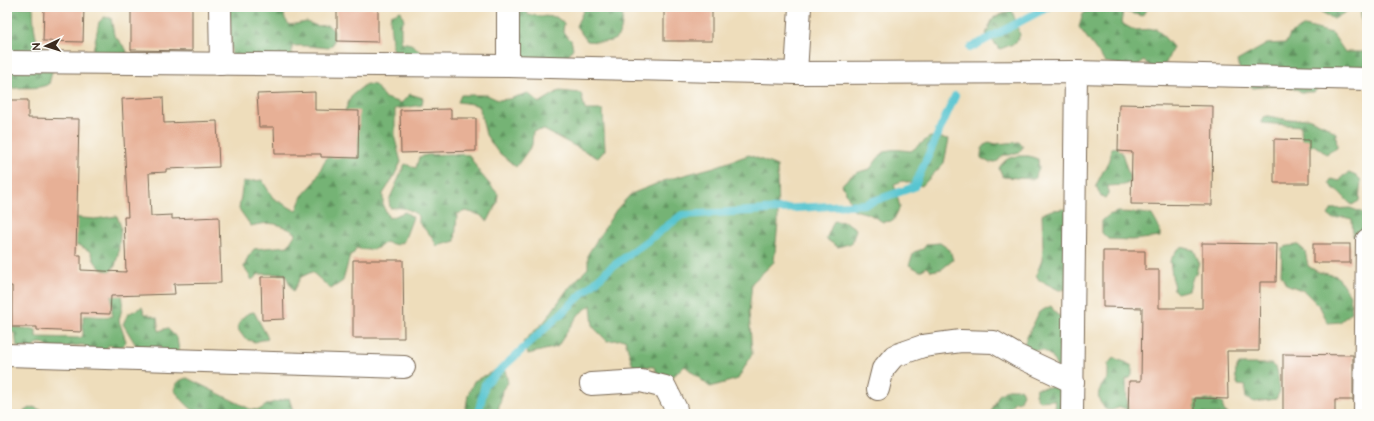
<svg xmlns="http://www.w3.org/2000/svg" width="1374" height="421" viewBox="0 0 1374 421" font-family="'Architects Daughter',sans-serif">
<style>
.forest{fill:url(#forest-firs);stroke:#586e49}
.lines{fill:none;stroke-linecap:round;stroke-linejoin:round}
.stream{stroke:#59c5d0;stroke-width:8}
.building{fill:#e7b096}
.minor-casing{stroke:#7a6955;stroke-width:24}
.minor{stroke:#fff;stroke-width:22}
</style>
<defs>
<pattern id="forest-firs" width="22" height="20" patternUnits="userSpaceOnUse"><rect width="22" height="20" fill="#74b374"/><path d="M5 1l3.5 6h-7zM16 11l3.5 6h-7z" fill="#60925f"/></pattern>
</defs>
<rect width="100%" height="100%" fill="#fdfcf7"/>
<filter id="ink" filterUnits="userSpaceOnUse"><feTurbulence type="fractalNoise" baseFrequency=".025" numOctaves="2"/><feDisplacementMap in="SourceGraphic" scale="8" xChannelSelector="R" yChannelSelector="G"/><feConvolveMatrix kernelMatrix="1 2 1 2 8 2 1 2 1" color-interpolation-filters="sRGB"/></filter>
<filter id="wash" filterUnits="userSpaceOnUse"><feTurbulence type="fractalNoise" baseFrequency=".012" numOctaves="4" result="noise"/><feDisplacementMap in="SourceGraphic" scale="16" xChannelSelector="R" yChannelSelector="G"/><feGaussianBlur stdDeviation="0.9" result="paint"/><feColorMatrix in="noise" values="0 0 0 0 0 0 0 0 0 0 0 0 0 0 0 0 0 1.4 0 .05"/><feComposite in="paint" operator="in"/></filter>
<g filter="url(#wash)">
<rect width="100%" height="100%" fill="#edb"/>
<!-- forest -->
<g class="forest">
<path d="M7,7H33L34,26L37,43L49,50L55,60L49,84C35,91 22,85 7,90Z"/>
<path d="M229,7H286L284,17L289,25L307,22L317,26L328,25L334,31L333,44L329,48C316,47 305,45 292,46V59L232,62Z"/>
<path d="M585,7H621L623,9C622,41 618,44 587,41L576,26Z"/>
<path d="M1091,7H1148L1142,16L1123,11L1121,23L1134,30L1157,29L1173,47L1164,67L1152,68L1144,61L1135,67L1105,62L1079,27L1083,14Z"/>
<path d="M1315,7H1354L1334,19L1316,9Z"/>
<path d="M1360,7H1367V30L1363,31Z"/>
<path d="M1012,10L1020,35L1016,43L1000,49L986,34L993,18Z"/>
<path d="M401,11L404,20L401,25V42L411,44L419,50L420,58L396,59L392,44L390,19L391,15Z"/>
<path d="M527,11L528,15L556,17L564,23L563,32L571,40L573,48L564,62L518,61L514,12Z"/>
<path d="M104,17L111,18L114,35L126,49L129,59H101L93,51L99,22Z"/>
<path d="M1305,26L1332,33L1345,52H1367V85L1328,80L1314,92H1301C1288,82 1268,87 1253,88L1242,78L1237,61L1267,44L1286,43L1290,34Z"/>
<path d="M366,84L375,85L385,98L401,103L410,94L423,98L422,105L395,109V139L401,162L392,180L383,194V206L389,218L405,212L413,217L404,241L397,245L385,242C378,251 366,251 356,248L354,253L350,255L343,281L331,289L312,272L301,277L293,291L285,274H259L252,280L244,267L248,257L254,249L288,246L296,233C278,223 271,221 251,226L239,209L243,182L262,180L273,198L296,211L302,196L314,183L324,162L337,144L345,111L351,96Z"/>
<path d="M559,91L581,93L585,110H603L605,150L598,158L544,130L533,131L532,145L516,167L497,151L486,135L479,106L472,104L458,102L461,95H487L498,100L509,99L528,93L539,103Z"/>
<path d="M1268,116L1289,120L1308,118L1326,126L1336,133L1337,148L1326,154L1314,145L1308,147L1302,143L1301,126L1262,123V120L1263,117Z"/>
<path d="M930,137L949,139L944,163L922,186L903,181L894,184L900,207L893,221L883,222L869,214L854,210L845,190L841,186C850,175 856,172 870,169C885,148 885,148 911,151Z"/>
<path d="M989,142L996,144L1019,142L1023,147L1019,152L1010,155H1003L998,161L990,163L981,158C981,149 982,147 989,142Z"/>
<path d="M1120,147L1131,182L1124,185L1108,186V194L1105,198L1100,195L1096,185L1109,160L1111,148Z"/>
<path d="M450,154L469,155L480,173L498,194L497,203L488,221L480,215L466,211L457,214L455,241L437,246L432,237L419,223V216C408,208 404,207 390,208L389,200L405,164L416,168L419,157L427,155Z"/>
<path d="M749,155L777,166L778,223L774,262L752,283L749,312L752,354L738,379L710,387L685,366L672,377H659L654,367L633,366L625,339L607,341L593,327L591,305L579,314L557,347L528,354L523,342L545,321L567,290L588,268V254L616,210L631,194L666,180L714,167Z"/>
<path d="M1020,156H1029L1038,159L1039,169L1034,179L1003,177L999,168C1005,159 1009,157 1020,156Z"/>
<path d="M1349,173L1356,176L1361,181L1359,201L1352,205C1348,202 1346,199 1342,195C1338,190 1332,189 1329,183L1331,179L1340,181L1343,176Z"/>
<path d="M1350,208L1361,212L1367,217V233L1364,237L1353,236L1352,219L1343,217L1333,219L1328,215L1332,209Z"/>
<path d="M1066,209L1070,289L1059,290L1039,280L1036,275L1042,260L1043,248L1042,214L1052,210Z"/>
<path d="M1118,212L1142,213L1152,215L1160,229V237L1132,240L1108,239L1102,233V221L1109,215Z"/>
<path d="M117,216L121,227L118,255L115,266L110,272L101,269L95,262L91,252L79,245L68,249V217L95,219Z"/>
<path d="M834,221L846,222L856,229L852,243L838,247L826,239Z"/>
<path d="M940,243L950,250L953,260L942,269L931,271L927,267L920,271L909,265L914,252L923,249L927,244Z"/>
<path d="M1298,245L1305,251L1308,266L1318,272L1337,276L1350,295L1352,312L1340,322L1328,323L1320,307L1304,291L1286,284L1281,274L1282,248L1288,246Z"/>
<path d="M1181,247L1194,250L1199,262L1196,273L1193,277L1189,290L1177,293L1174,290L1170,261L1176,251Z"/>
<path d="M123,283L122,308L119,321L126,341L123,346L115,347L109,345L105,350L87,349L84,345H80L50,349L43,343H39L33,348L17,347L15,334C6,329 7,322 7,313L11,310V327L33,329L36,330V337L81,338L83,335V316C93,315 102,318 112,316V295Z"/>
<path d="M1051,306L1056,314L1066,319L1069,366L1058,370L1052,357L1043,350H1029L1023,346C1028,334 1034,324 1039,312Z"/>
<path d="M142,307L144,313L157,318L159,331L167,328L177,338L181,363C170,365 164,372 153,371L148,353L137,347L123,324L128,314Z"/>
<path d="M254,312L268,338L255,342L245,339L237,328C240,320 244,313 254,312Z"/>
<path d="M1113,358L1125,362L1132,366V375L1130,378L1126,379L1127,401L1136,402L1130,411L1121,407L1112,410H1107C1094,398 1097,390 1108,378V364Z"/>
<path d="M1239,364H1271L1277,369L1280,391L1276,399L1255,402L1246,398L1245,391L1246,386L1238,385C1235,377 1234,371 1239,364Z"/>
<path d="M504,365L508,383L502,390L501,399L497,414H465L468,395L474,381L496,370Z"/>
<path d="M187,378L250,409L259,410L268,404L289,398L294,414H219L215,409C209,410 201,413 195,411C188,408 179,396 174,390C177,382 179,380 187,378Z"/>
<path d="M1063,386L1065,414H1056L1055,405L1054,400L1039,401L1035,395L1037,388Z"/>
<path d="M1008,389H1020L1023,393L1020,401L1014,402L1010,408L1004,409L1002,412V414H990L999,395Z"/>
<path d="M1212,400L1222,402C1223,407 1223,412 1229,414H1196V412L1191,411L1192,401Z"/>
<path d="M33,407L41,410L47,414H22L24,411Z"/>
</g>
<g class="lines">
<!-- stream -->
<g class="stream">
<path d="M970,48L1048,7"/>
<path d="M478,414L485,384L608,270L682,215L865,204L914,187L955,96"/>
</g>
</g>
<g id="blocks">
<!-- building -->
<g class="building">
<path d="M44,7H84L83,42L43,41Z"/>
<path d="M131,7H192V51L131,50Z"/>
<rect x="664" y="7" width="48" height="34"/>
<path d="M337,8H378V42L337,41Z"/>
<path d="M315,92V110L359,111L358,158L321,157V154H275L274,127H259L257,94Z"/>
<path d="M163,97L164,123L217,121L219,167L166,169V172L149,173L151,216L172,215V219L219,217L221,283L174,284L175,294L111,296L110,314L81,313V332L37,330V327H12V286H7V100H28V118L79,119L76,255H81V270L126,272L124,217H128L122,99Z"/>
<path d="M1119,104L1213,106L1212,205L1131,204L1132,152L1118,151Z"/>
<path d="M451,109V118H476V151L401,153L400,110Z"/>
<path d="M1274,139L1309,140V183H1274Z"/>
<path d="M1202,243L1277,244L1276,282H1260L1259,351H1227L1228,399L1195,398V414H1128L1129,381H1141L1142,308L1103,307V251H1145V270H1159V308H1202Z"/>
<rect x="1313" y="244" width="37" height="19"/>
<path d="M353,260H403L404,338H353Z"/>
<path d="M261,277H283L284,319L262,320Z"/>
<path d="M1283,354L1353,355V400H1335V414H1283Z"/>
</g>
</g>
</g>
<g filter="url(#ink)">
<use href="#blocks" fill-opacity="0" stroke="#7a6955" stroke-width="1"/>
<g class="lines">
<defs>
<g id="minor">
<path d="M220,7L221,64"/>
<path d="M7,62L508,66L796,73L1076,72L1367,79"/>
<path d="M508,66V7"/>
<path d="M796,73L800,7"/>
<path d="M7,355L404,367"/>
<path d="M591,384L641,381L665,387L676,409V414"/>
<path d="M878,389L883,369L894,356L923,346L961,341L994,342L1018,356L1073,382"/>
<path d="M1072,414L1076,72"/>
<path d="M1365,414L1367,240"/>
</g>
</defs>
<!-- minor casing -->
<use href="#minor" class="minor-casing"/>
<!-- minor -->
<use href="#minor" class="minor"/>
</g>
</g>
<!-- margin -->
<rect width="1374" height="421" fill="none" stroke="#fdfcf7" stroke-width="24"/>
<!-- north arrow -->
<g transform="translate(46 46) rotate(266)" stroke="#fdfcf7" stroke-width="3" paint-order="stroke">
<path d="M0-3L7 15L0 10L-7 15Z" fill="#3b2a1e"/>
<text y="-6" font-size="11" font-weight="bold" text-anchor="middle" fill="#3b2a1e">N</text>
</g>
</svg>
